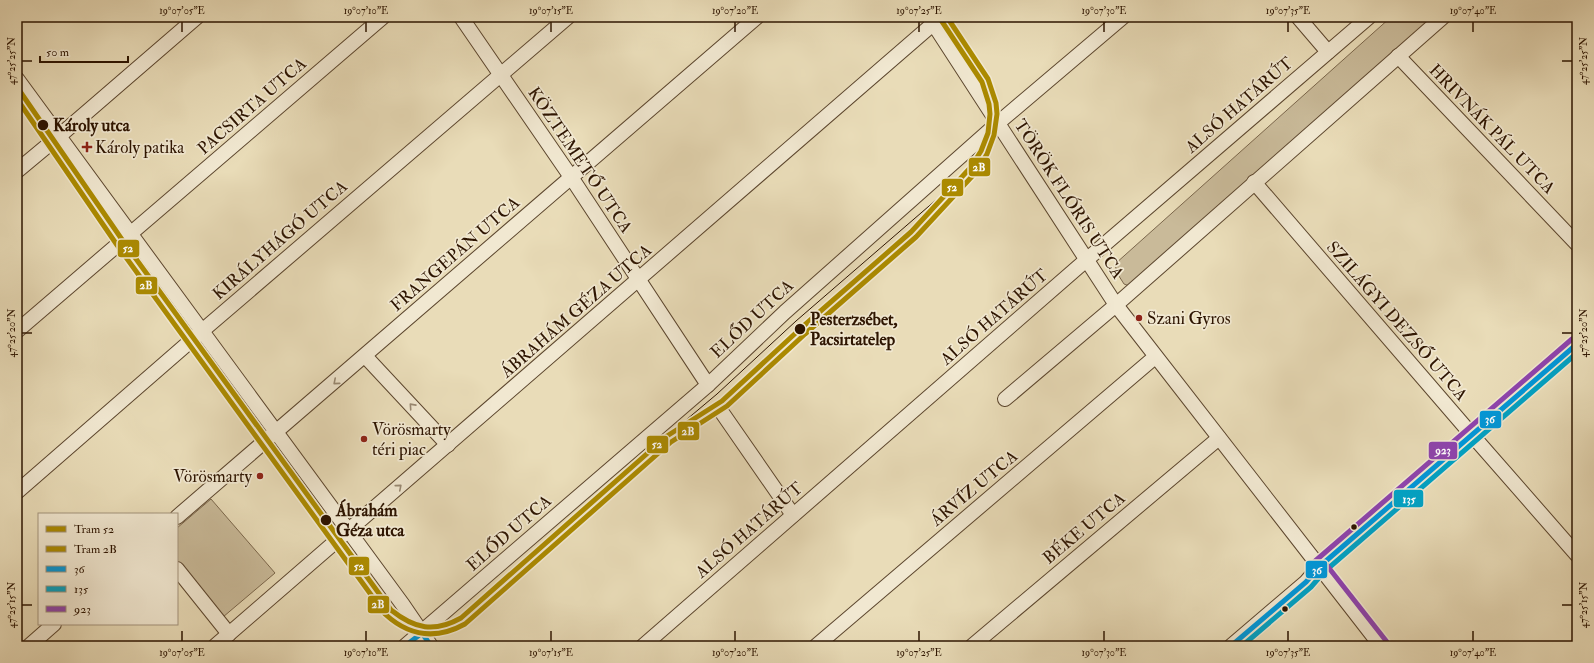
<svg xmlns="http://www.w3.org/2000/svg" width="1594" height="663" viewBox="0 0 1594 663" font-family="'IM FELL Double Pica',serif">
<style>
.green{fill:#c9ba99;stroke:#7b674c}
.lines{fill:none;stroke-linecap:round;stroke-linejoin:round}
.minor-casing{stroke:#5c462e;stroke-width:16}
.minor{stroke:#f1e8d1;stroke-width:14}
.tram{stroke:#2d1400;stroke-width:1}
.bus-1-casing{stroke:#f1e8d1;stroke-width:8}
.bus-2-casing{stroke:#f1e8d1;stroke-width:8}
.bus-3-casing{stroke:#f1e8d1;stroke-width:8}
.bus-1{stroke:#0297d8;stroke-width:5}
.bus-2{stroke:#02a2c4;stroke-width:5}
.bus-3{stroke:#8e44ad;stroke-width:5}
.tram-1-casing{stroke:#f1e8d1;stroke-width:8}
.tram-2-casing{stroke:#f1e8d1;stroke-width:8}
.tram-1{stroke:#ab8a00;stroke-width:5}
.tram-2{stroke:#ab8a00;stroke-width:5}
.oneway{stroke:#998973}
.ticks{fill:none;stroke:#2d1400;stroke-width:1.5}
.stop-dot{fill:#2d1400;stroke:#f1e8d1;stroke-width:1.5}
.poi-dot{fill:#8f2418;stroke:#f1e8d1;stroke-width:1.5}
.labels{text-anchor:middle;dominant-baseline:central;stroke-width:3.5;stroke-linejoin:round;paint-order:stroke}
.street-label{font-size:17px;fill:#2d1400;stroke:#f1e8d1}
.stop-label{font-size:17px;font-weight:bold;fill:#2d1400;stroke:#f1e8d1;text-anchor:start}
.poi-label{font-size:17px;fill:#2d1400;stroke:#f1e8d1;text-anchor:start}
.line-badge{stroke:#f1e8d1;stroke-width:1.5}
.badge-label{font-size:11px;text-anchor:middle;font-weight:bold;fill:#fff}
.neatline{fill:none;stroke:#2d1400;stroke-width:1.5}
.ticks-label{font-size:10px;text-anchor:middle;fill:#2d1400}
</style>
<rect width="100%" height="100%" fill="#e9dcb8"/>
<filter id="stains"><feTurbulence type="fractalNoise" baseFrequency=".005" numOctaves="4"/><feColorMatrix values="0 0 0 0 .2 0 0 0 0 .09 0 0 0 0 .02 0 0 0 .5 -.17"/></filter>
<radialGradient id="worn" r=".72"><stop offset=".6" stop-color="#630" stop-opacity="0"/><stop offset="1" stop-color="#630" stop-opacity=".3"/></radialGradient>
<!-- green -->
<g class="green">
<path d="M1391,17H1439L1132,287L1124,284L1117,273L1115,264Z"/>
<path d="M211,499L275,573L223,617L177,564V528Z"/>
</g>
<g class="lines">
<defs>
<g id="minor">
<path d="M461,17L571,177L708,385"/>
<path d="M929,17L1116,305L1381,646"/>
<path d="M1298,17L1328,52"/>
<path d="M1398,56L1577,244"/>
<path d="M17,79L403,605L431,646"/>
<path d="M17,171L65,131L197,17"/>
<path d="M1254,182L1472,435L1577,555"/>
<path d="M17,331L383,17"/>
<path d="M365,356L448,445"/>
<path d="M1005,399L1116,305L1443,17"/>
<path d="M723,414L793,515"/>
<path d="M17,492L202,331L568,17"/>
<path d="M177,517L757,17"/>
<path d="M177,569L229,634"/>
<path d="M29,646L54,624"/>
<path d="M215,646L941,17"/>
<path d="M405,646L708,385L785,312L998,123L1123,17"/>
<path d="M643,646L1077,268L1369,17"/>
<path d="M816,646L1155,357"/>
<path d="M972,646L1219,438"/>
<path d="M1231,646L1306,582L1319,567L1577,344"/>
</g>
</defs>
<!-- minor casing -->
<use href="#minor" class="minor-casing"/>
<!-- minor -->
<use href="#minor" class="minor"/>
<!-- tram -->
<path class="tram" d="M667,436L717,394L796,321L958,181"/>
<defs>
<g id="bus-1">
<path d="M405,646L422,633L431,646"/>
<path d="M1231,646L1306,582L1319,567L1577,344"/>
</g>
<path id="bus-2" d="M1242,646L1311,587L1324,572L1577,353"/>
<g id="bus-3">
<path d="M1314,562L1572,339"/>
<path d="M1325,563L1387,642"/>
</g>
</defs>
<!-- bus-1 casing -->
<use href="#bus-1" class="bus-1-casing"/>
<!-- bus-2 casing -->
<use href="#bus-2" class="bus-2-casing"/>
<!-- bus-3 casing -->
<use href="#bus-3" class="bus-3-casing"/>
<!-- bus-1 -->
<use href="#bus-1" class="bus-1"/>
<!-- bus-2 -->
<use href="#bus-2" class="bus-2"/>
<!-- bus-3 -->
<use href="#bus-3" class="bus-3"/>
<defs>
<path id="tram-1" d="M17,87L123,241L391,610C415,629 434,633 461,618L667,436L722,401L800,329L911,232L971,167L981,151L988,133L990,114L989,104L982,82L939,17"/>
<path id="tram-2" d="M17,99L117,245L385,614C410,637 436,640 465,624L671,442L727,406L805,334L916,237L977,171L987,154L994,135L997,114L996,103L988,79L947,17"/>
</defs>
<!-- tram-1 casing -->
<use href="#tram-1" class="tram-1-casing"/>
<!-- tram-2 casing -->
<use href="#tram-2" class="tram-2-casing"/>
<!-- tram-1 -->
<use href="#tram-1" class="tram-1"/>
<!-- tram-2 -->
<use href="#tram-2" class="tram-2"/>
</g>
<!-- one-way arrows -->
<defs><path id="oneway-chevron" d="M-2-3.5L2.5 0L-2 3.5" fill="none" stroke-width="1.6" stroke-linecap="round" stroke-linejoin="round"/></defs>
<g class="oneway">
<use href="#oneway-chevron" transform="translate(336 382) rotate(139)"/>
<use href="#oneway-chevron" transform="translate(412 406) rotate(-132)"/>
<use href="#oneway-chevron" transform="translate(399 487) rotate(-41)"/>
</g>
<!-- ticks -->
<path class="ticks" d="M182,22V32M366,22V32M551,22V32M735,22V32M919,22V32M1104,22V32M1288,22V32M1473,22V32M22,61H32M1562,61H1572M22,333H32M1562,333H1572M22,605H32M1562,605H1572M182,631V641M366,631V641M551,631V641M735,631V641M919,631V641M1104,631V641M1288,631V641M1473,631V641"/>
<!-- markers -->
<g class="stop-dot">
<circle cx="43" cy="125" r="6"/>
<circle cx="800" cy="329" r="6"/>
<circle cx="326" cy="520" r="6"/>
<circle cx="1354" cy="527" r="3.5"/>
<circle cx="1285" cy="609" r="3.5"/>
</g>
<g class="poi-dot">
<path d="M85 141h4v4h4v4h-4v4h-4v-4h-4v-4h4z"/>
<circle cx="1139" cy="318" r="4"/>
<circle cx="364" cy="439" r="4"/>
<circle cx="260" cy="476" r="4"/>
</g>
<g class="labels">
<!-- street labels -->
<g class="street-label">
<text transform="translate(1239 105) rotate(-41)">ALSÓ HATÁRÚT</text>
<text transform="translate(252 106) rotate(-41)">PACSIRTA UTCA</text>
<text transform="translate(1492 129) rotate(46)">HRIVNÁK PÁL UTCA</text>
<text transform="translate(580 160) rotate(56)">KÖZTEMETŐ UTCA</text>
<text transform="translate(1069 199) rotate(57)">TÖRÖK FLÓRIS UTCA</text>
<text transform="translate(280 240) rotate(-41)">KIRÁLYHÁGÓ UTCA</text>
<text transform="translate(455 254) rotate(-41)">FRANGEPÁN UTCA</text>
<text transform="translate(576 311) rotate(-41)">ÁBRAHÁM GÉZA UTCA</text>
<text transform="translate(994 317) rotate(-41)">ALSÓ HATÁRÚT</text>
<text transform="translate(752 319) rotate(-43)">ELŐD UTCA</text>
<text transform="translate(1397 321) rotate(49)">SZILÁGYI DEZSŐ UTCA</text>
<text transform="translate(974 488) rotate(-40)">ÁRVÍZ UTCA</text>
<text transform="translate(1084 528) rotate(-40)">BÉKE UTCA</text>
<text transform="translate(749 530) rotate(-41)">ALSÓ HATÁRÚT</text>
<text transform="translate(509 533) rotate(-41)">ELŐD UTCA</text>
</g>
<!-- stop labels -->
<g class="stop-label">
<text x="53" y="125">Károly utca</text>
<text x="810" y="319">Pesterzsébet,<tspan x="810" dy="20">Pacsirtatelep</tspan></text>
<text x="336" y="510">Ábrahám<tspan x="336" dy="20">Géza utca</tspan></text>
</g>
<!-- poi labels -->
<g class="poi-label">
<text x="95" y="147">Károly patika</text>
<text x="1147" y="318">Szani Gyros</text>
<text x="372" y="429">Vörösmarty<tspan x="372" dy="20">téri piac</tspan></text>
<text x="252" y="476" text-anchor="end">Vörösmarty</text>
</g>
</g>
<g class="line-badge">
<rect x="968" y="157" width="23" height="20" rx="4" fill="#ab8a00"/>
<rect x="941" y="178" width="23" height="19" rx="4" fill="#ab8a00"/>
<rect x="117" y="239" width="23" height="19" rx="4" fill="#ab8a00"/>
<rect x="135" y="276" width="23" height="19" rx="4" fill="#ab8a00"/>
<rect x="1479" y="410" width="23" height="19" rx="4" fill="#0297d8"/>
<rect x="677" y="421" width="23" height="20" rx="4" fill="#ab8a00"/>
<rect x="646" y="435" width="23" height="19" rx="4" fill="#ab8a00"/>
<rect x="1428" y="441" width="30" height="19" rx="4" fill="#8e44ad"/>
<rect x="1393" y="489" width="31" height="19" rx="4" fill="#02a2c4"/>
<rect x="348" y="556" width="22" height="20" rx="4" fill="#ab8a00"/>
<rect x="1305" y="560" width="23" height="19" rx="4" fill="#0297d8"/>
<rect x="367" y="595" width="23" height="19" rx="4" fill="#ab8a00"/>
</g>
<g class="badge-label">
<text x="979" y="171">2B</text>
<text x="952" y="191">52</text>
<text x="128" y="252">52</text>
<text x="146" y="289">2B</text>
<text x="1490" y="423">36</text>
<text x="688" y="435">2B</text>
<text x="657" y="448">52</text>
<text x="1443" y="454">923</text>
<text x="1409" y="503">135</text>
<text x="359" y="570">52</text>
<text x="1317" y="574">36</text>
<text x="378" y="608">2B</text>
</g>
<!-- margin -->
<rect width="1594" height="663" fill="none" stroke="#e9dcb8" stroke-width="44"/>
<!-- legend -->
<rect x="38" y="513" width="140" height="112" fill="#f1e8d1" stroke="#a3937d"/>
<rect x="46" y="526" width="20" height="6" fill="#ab8a00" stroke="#a3937d"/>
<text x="74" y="533" font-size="12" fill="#2d1400">Tram 52</text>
<rect x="46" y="546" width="20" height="6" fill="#ab8a00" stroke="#a3937d"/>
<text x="74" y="553" font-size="12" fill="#2d1400">Tram 2B</text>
<rect x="46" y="566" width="20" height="6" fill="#0297d8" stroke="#a3937d"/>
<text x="74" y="573" font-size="12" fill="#2d1400">36</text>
<rect x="46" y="586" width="20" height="6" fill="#02a2c4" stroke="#a3937d"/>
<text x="74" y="593" font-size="12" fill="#2d1400">135</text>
<rect x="46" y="606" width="20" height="6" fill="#8e44ad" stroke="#a3937d"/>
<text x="74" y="613" font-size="12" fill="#2d1400">923</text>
<!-- scale -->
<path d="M40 56v6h88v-6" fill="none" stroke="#2d1400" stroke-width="2"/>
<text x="46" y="56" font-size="12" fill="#2d1400" stroke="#f1e8d1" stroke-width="3" paint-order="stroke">50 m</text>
<rect x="22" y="22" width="1550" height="619" class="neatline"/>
<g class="ticks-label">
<text x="182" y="14">19°07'05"E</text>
<text x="366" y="14">19°07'10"E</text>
<text x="551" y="14">19°07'15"E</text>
<text x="735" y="14">19°07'20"E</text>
<text x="919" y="14">19°07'25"E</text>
<text x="1104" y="14">19°07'30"E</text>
<text x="1288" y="14">19°07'35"E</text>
<text x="1473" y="14">19°07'40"E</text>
<text transform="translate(11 61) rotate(-90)" y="4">47°25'25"N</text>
<text transform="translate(1583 61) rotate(-90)" y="4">47°25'25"N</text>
<text transform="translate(11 333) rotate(-90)" y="4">47°25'20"N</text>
<text transform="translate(1583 333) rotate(-90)" y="4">47°25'20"N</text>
<text transform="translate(11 605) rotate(-90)" y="4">47°25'15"N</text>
<text transform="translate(1583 605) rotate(-90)" y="4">47°25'15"N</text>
<text x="182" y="656">19°07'05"E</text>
<text x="366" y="656">19°07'10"E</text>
<text x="551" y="656">19°07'15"E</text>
<text x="735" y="656">19°07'20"E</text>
<text x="919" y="656">19°07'25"E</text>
<text x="1104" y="656">19°07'30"E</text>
<text x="1288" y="656">19°07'35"E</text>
<text x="1473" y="656">19°07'40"E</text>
</g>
<rect width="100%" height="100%" filter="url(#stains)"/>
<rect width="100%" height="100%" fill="url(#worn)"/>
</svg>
